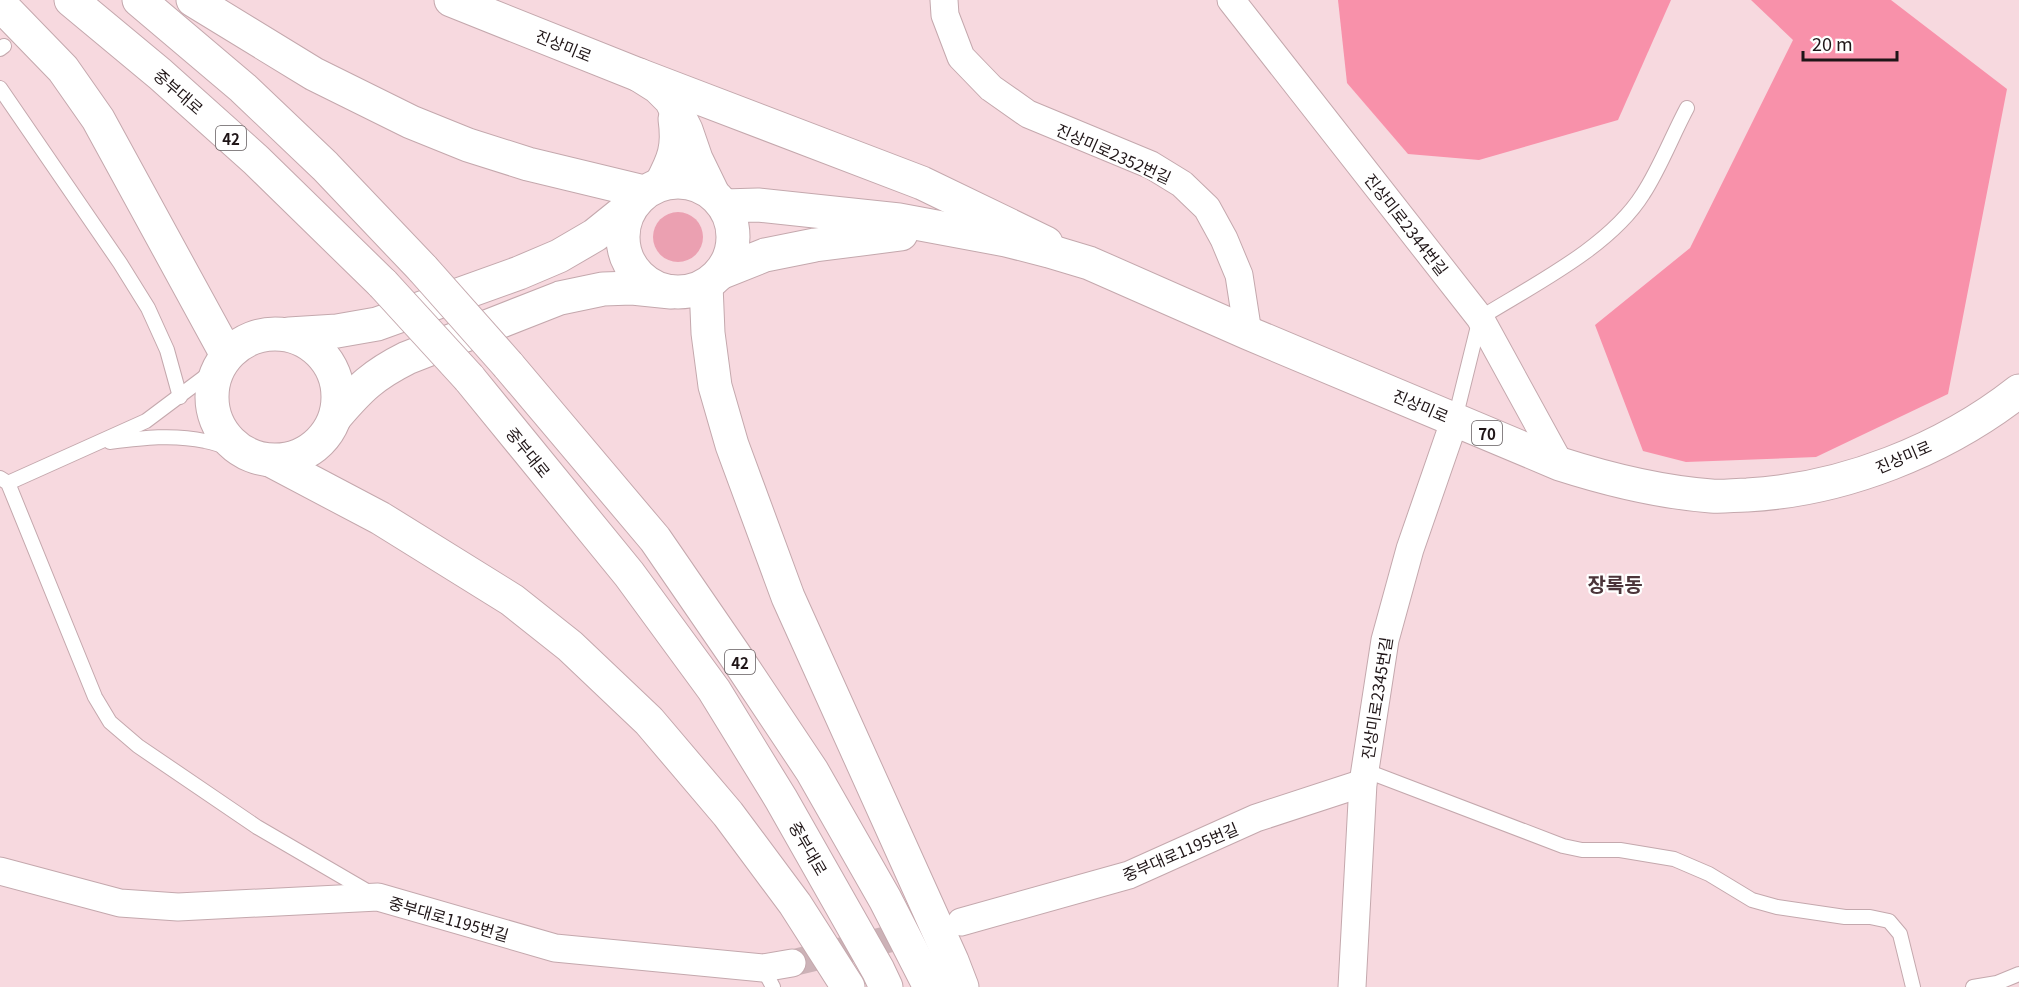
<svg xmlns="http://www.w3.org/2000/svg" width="2019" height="987" viewBox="0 0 2019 987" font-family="Georgia,'Noto Sans KR',serif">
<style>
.green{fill:#eba0b1}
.forest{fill:#f891aa}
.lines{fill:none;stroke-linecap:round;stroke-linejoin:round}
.street-tunnel{stroke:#ccb2b7;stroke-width:27;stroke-dasharray:27 14;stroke-linecap:butt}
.lane-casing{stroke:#c4a8ad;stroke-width:16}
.street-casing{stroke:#c4a8ad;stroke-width:29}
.secondary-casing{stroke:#c4a8ad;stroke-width:35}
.primary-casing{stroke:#c4a8ad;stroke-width:35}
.lane{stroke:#fff;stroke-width:14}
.street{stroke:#fff;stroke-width:27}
.secondary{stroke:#fff;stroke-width:33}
.primary{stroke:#fff;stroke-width:33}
.primary-bridge-casing{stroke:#c4a8ad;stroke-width:35;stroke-linecap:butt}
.primary-bridge{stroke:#fff;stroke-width:33}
.labels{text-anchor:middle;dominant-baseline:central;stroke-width:4.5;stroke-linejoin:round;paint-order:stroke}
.shield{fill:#fff;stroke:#625b5d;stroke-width:1.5}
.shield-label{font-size:15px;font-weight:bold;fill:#1f1517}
.street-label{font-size:16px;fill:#1f1517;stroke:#fff}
.quarter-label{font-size:20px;font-weight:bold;fill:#4b3439;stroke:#fff}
</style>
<rect width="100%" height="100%" fill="#f7d9df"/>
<!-- green -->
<circle class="green" cx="678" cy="237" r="25"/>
<!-- forest -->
<g class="forest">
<path d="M1338,0H1671L1618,120L1479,160L1408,154L1347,83Z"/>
<path d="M1751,0H1891L2007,89L1948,394L1816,457L1686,462L1643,451L1595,325L1690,248L1793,40Z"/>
</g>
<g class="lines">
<!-- street-tunnel -->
<path class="street-tunnel" d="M792,963L922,931"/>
<defs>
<g id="lane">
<path d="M0,49L4,46"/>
<path d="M0,88L120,263L148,308L167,350L180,397"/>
<path d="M1455,419L1480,318C1533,285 1610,247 1643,194C1660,168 1672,136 1687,108"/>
<path d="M110,442C142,438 173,434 205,441C221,444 236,451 251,456"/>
<path d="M0,478L8,483L95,697L110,722L138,746L257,827L372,894"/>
<path d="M8,483L146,421L218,367"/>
<path d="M1364,770L1563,846L1582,850H1620L1674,859L1709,874L1752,900L1777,907L1845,917H1870L1889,921L1900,934L1913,987"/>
<path d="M763,968L773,987"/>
<path d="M1973,987L1997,983L2019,974"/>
</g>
<g id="street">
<path d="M944,0L945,15L961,57L991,88L1028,114L1151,165L1182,184L1207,208L1224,239L1239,275L1248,333"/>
<path d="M1231,0L1480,318L1560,464"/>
<path d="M0,871L120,903L178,907L378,897L555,948L763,968L792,963"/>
<path d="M961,922L1129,875L1256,818L1363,783"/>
<path d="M1352,987L1363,783L1385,640L1410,549L1455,419"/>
</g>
<g id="secondary">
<path d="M451,0L639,75L658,87L671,100L686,130L696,159L712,192"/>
<path d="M639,75L922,183L1046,243"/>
<path d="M661,184C674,160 679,147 675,119"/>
</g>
<g id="primary">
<path d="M71,0L160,74L256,160L383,284"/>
<path d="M139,0L243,88L325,166L423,269"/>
<path d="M193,0L314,74L411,122L468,145L528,164L644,192"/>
<path d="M0,4L63,69L98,119L227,355"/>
<circle cx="678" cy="237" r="55"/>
<path d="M724,206L758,205L899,220L1006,240L1049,251L1089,263L1248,333L1560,464C1610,480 1659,492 1711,496C1723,497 1735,495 1747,495C1843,490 1944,450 2019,391"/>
<path d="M720,273L765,255L815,245L901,234"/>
<path d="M706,285L708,333L715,386L732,445L788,597L952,961L962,987"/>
<circle cx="275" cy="397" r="63"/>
<path d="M289,334L337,331L377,324L519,273L559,256L595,235L631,206"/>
<path d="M508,365L655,539L734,654L812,771L885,899L930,987"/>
<path d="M469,378L629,574L714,690L781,799L878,970L886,987"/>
<path d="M336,416C360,388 373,375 407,358L560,298L603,289L632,288L671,292"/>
<path d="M272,461L380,518L512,600L570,646L649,721L728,814L795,904L848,987"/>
</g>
</defs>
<!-- lane casing -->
<use href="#lane" class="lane-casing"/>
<!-- street casing -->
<use href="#street" class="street-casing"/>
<!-- secondary casing -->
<use href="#secondary" class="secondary-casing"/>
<!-- primary casing -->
<use href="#primary" class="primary-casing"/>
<!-- lane -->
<use href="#lane" class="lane"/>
<!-- street -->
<use href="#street" class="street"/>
<!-- secondary -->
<use href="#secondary" class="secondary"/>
<!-- primary -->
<use href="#primary" class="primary"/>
<defs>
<g id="primary-bridge">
<path d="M423,269L508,365"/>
<path d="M383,284L469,378"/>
</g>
</defs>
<!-- primary-bridge casing -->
<use href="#primary-bridge" class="primary-bridge-casing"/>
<!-- primary-bridge -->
<use href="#primary-bridge" class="primary-bridge"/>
</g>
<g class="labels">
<!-- shield labels -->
<g class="shield">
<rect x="216" y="126" width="30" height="24" rx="4.5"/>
<rect x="1472" y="421" width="30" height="24" rx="4.5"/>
<rect x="725" y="650" width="30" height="24" rx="4.5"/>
</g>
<g class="shield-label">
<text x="231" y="138">42</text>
<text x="1487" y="433">70</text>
<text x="740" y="662">42</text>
</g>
<!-- street labels -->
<g class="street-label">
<text transform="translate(564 45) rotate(22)">진상미로</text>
<text transform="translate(179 91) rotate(41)">중부대로</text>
<text transform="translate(1114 153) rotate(24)">진상미로2352번길</text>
<text transform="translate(1407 224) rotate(52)">진상미로2344번길</text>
<text transform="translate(1421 405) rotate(23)">진상미로</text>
<text transform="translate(529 452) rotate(51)">중부대로</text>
<text transform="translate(1903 456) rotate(-23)">진상미로</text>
<text transform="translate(1376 698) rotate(-81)">진상미로2345번길</text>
<text transform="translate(809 848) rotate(60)">중부대로</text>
<text transform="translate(1180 851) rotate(-23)">중부대로1195번길</text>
<text transform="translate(449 918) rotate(16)">중부대로1195번길</text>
</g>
<!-- quarter labels -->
<g class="quarter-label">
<text x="1615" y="583">장록동</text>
</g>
</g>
<!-- scale -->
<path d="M1803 51v9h94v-9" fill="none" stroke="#1f1517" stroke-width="3"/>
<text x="1812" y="51" font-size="18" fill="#1f1517" stroke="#ffffff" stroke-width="4.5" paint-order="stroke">20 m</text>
</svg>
